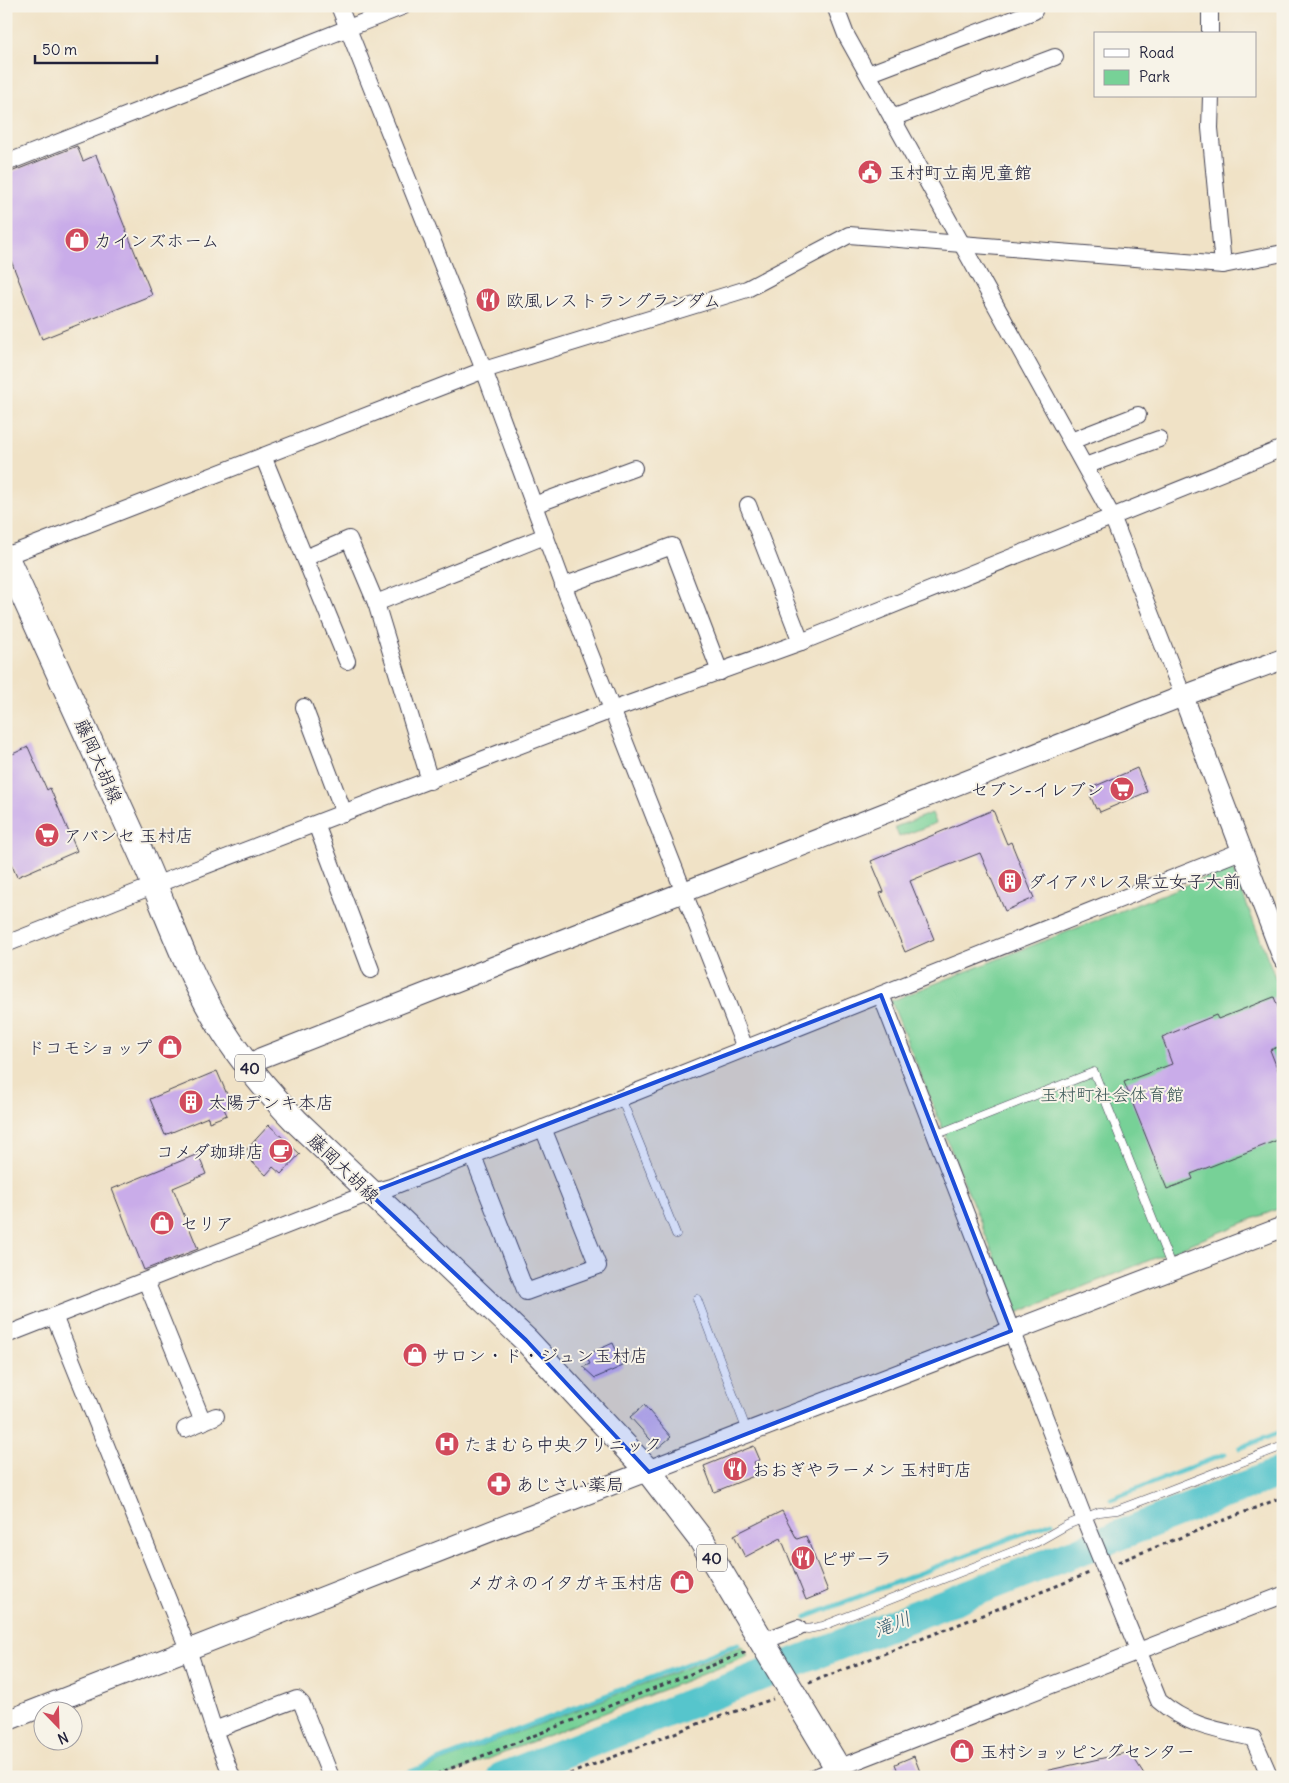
<svg xmlns="http://www.w3.org/2000/svg" width="1289" height="1783" viewBox="0 0 1289 1783" font-family="Delius,'Klee One',sans-serif">
<style>
.green{fill:#77d197;stroke:#4c7a69}
.lines{fill:none;stroke-linecap:round;stroke-linejoin:round}
.stream{stroke:#57c5cc;stroke-width:5}
.river{stroke:#57c5cc;stroke-width:30}
.building{fill:#c9ace9}
.service-casing{stroke:#413f50;stroke-width:9}
.minor-casing{stroke:#413f50;stroke-width:18}
.tertiary-casing{stroke:#413f50;stroke-width:22}
.primary-casing{stroke:#413f50;stroke-width:27}
.path{stroke:#413f50;stroke-width:3;stroke-dasharray:4 4;stroke-linecap:butt}
.service{stroke:#fff;stroke-width:8}
.minor{stroke:#fff;stroke-width:16}
.tertiary{stroke:#fff;stroke-width:20}
.primary{stroke:#fff;stroke-width:25}
.marked{fill:#1d4ed8;fill-opacity:0.2;stroke:#1d4ed8;stroke-width:4;stroke-linejoin:round}
.labels{text-anchor:middle;dominant-baseline:central;stroke-width:4;stroke-linejoin:round;paint-order:stroke}
.shield{fill:#f7f3e8;stroke:#62616f;stroke-width:1}
.shield-label{font-size:16px;font-weight:bold;fill:#22223b}
.poi-label{font-size:18px;fill:#22223b;stroke:#f7f3e8;text-anchor:start}
.street-label{font-size:18px;fill:#22223b;stroke:#f7f3e8}
.park-label{font-size:18px;fill:#3c5757;stroke:#f7f3e8}
.water-label{font-size:19px;font-style:italic;fill:#355b6e;stroke:#f7f3e8}
</style>
<rect width="100%" height="100%" fill="#f7f3e8"/>
<filter id="ink" filterUnits="userSpaceOnUse"><feTurbulence type="fractalNoise" baseFrequency=".02" numOctaves="2"/><feDisplacementMap in="SourceGraphic" scale="10" xChannelSelector="R" yChannelSelector="G"/><feConvolveMatrix kernelMatrix="1 2 1 2 8 2 1 2 1" color-interpolation-filters="sRGB"/></filter>
<filter id="wash" filterUnits="userSpaceOnUse"><feTurbulence type="fractalNoise" baseFrequency=".0096" numOctaves="4" result="noise"/><feDisplacementMap in="SourceGraphic" scale="20" xChannelSelector="R" yChannelSelector="G"/><feGaussianBlur stdDeviation="1.12" result="paint"/><feColorMatrix in="noise" values="0 0 0 0 0 0 0 0 0 0 0 0 0 0 0 0 0 1.4 0 .05"/><feComposite in="paint" operator="in"/></filter>
<g filter="url(#wash)">
<rect width="100%" height="100%" fill="#f0e2c6"/>
<!-- green -->
<g class="green">
<path d="M932,813L936,823L899,837L895,827Z"/>
<path d="M1232,867L1283,997V1207L1017,1313L891,1001Z"/>
<path d="M743,1646L748,1656L443,1777H402Z"/>
</g>
<g class="lines">
<!-- stream -->
<g class="stream">
<path d="M1240,1448L1283,1431"/>
<path d="M1111,1499L1225,1454"/>
<path d="M806,1617L1052,1522"/>
<path d="M397,1777L738,1644"/>
</g>
<!-- river -->
<path class="river" d="M502,1777L1283,1471"/>
</g>
<g id="blocks">
<!-- building -->
<g class="building">
<path d="M77,146L83,161L96,155L152,295L42,339L6,248V174Z"/>
<path d="M28,747L47,790L50,788L77,851L17,877L6,852V757Z"/>
<path d="M1137,768L1147,792L1100,812L1098,808L1096,809L1090,795L1093,793L1091,788Z"/>
<path d="M993,810L1007,844L1011,842L1034,898L1005,911L980,853L939,869L910,881L934,939L905,952L880,893L884,892L871,861Z"/>
<path d="M1274,997L1283,1020V1045L1270,1050L1283,1083V1138L1191,1174L1193,1179L1167,1189L1124,1082L1172,1064L1162,1037L1216,1015L1218,1019Z"/>
<path d="M217,1071L232,1106L224,1109L227,1115L209,1122L208,1117L165,1135L150,1099Z"/>
<path d="M269,1125L300,1154L281,1174L273,1167L266,1175L251,1161L255,1157L247,1149Z"/>
<path d="M198,1154L206,1174L173,1188L198,1249L144,1270L112,1189Z"/>
<path d="M613,1343L623,1366L595,1378L583,1367L590,1364L586,1355Z"/>
<path d="M644,1405L671,1437L658,1448L630,1417Z"/>
<path d="M754,1446L760,1460L754,1462L759,1474L714,1492L704,1466Z"/>
<path d="M782,1511L797,1539L806,1536L828,1591L806,1600L781,1538L745,1557L734,1535Z"/>
<path d="M1130,1752L1146,1777H1046L1045,1771Z"/>
<path d="M914,1756L922,1777H900L895,1764Z"/>
</g>
</g>
</g>
<g filter="url(#ink)">
<use href="#blocks" fill-opacity="0" stroke="#413f50" stroke-width="1"/>
<g class="lines">
<defs>
<g id="service">
<path d="M621,1098L676,1234"/>
<path d="M935,1135L1094,1072L1172,1268"/>
<path d="M697,1299L747,1431"/>
<path d="M798,1628L808,1629L823,1626L1037,1542L1067,1525L1099,1512L1117,1510L1157,1495L1283,1446"/>
</g>
<g id="minor">
<path d="M339,6L484,370L566,592L745,1048"/>
<path d="M835,6L846,35L880,96L1112,516L1183,696"/>
<path d="M1210,6V34"/>
<path d="M868,74L1034,11"/>
<path d="M1211,96L1210,128L1223,265"/>
<path d="M892,118L1055,57"/>
<path d="M6,163L404,6"/>
<path d="M1071,441L1138,415"/>
<path d="M263,456L347,661"/>
<path d="M1085,466L1159,439"/>
<path d="M534,505L634,468"/>
<path d="M748,505L801,642"/>
<path d="M6,556L484,370L747,289L849,235L1223,265L1283,253"/>
<path d="M305,558L349,539L376,603L545,536"/>
<path d="M563,586L672,546L720,672"/>
<path d="M376,603L430,781"/>
<path d="M304,707L344,813"/>
<path d="M316,824L371,970"/>
<path d="M6,944L155,885L612,710L801,642L1283,448"/>
<path d="M881,995L1084,1518L1159,1701C1188,1726 1217,1730 1253,1738L1270,1777"/>
<path d="M473,1156L526,1292L598,1266L543,1128"/>
<path d="M146,1281L203,1422"/>
<path d="M54,1316L188,1649L214,1730L232,1777"/>
<path d="M6,1335L369,1193L391,1187L621,1098L1241,851"/>
<path d="M185,1429L216,1416"/>
<path d="M761,1642L798,1628"/>
<path d="M214,1730L297,1699L302,1704L331,1777"/>
<path d="M815,1777L1283,1595"/>
</g>
<g id="tertiary">
<path d="M1183,696L1283,958"/>
<path d="M248,1066L261,1058L1183,696L1283,659"/>
<path d="M6,1721L522,1519L1283,1227"/>
</g>
<path id="primary" d="M6,557C50,654 95,751 139,849C164,904 183,962 213,1014C235,1053 265,1089 296,1121L526,1340L649,1472L702,1541L843,1777"/>
</defs>
<!-- service casing -->
<use href="#service" class="service-casing"/>
<!-- minor casing -->
<use href="#minor" class="minor-casing"/>
<!-- tertiary casing -->
<use href="#tertiary" class="tertiary-casing"/>
<!-- primary casing -->
<use href="#primary" class="primary-casing"/>
<!-- path -->
<g class="path">
<path d="M1118,1562L1283,1497"/>
<path d="M809,1683L1092,1572"/>
<path d="M429,1777L746,1652"/>
<path d="M562,1777L700,1723L773,1699"/>
</g>
<!-- service -->
<use href="#service" class="service"/>
<!-- minor -->
<use href="#minor" class="minor"/>
<!-- tertiary -->
<use href="#tertiary" class="tertiary"/>
<!-- primary -->
<use href="#primary" class="primary"/>
</g>
</g>
<!-- marked area -->
<path class="marked" d="M881,995L1011,1331L649,1472L526,1340L369,1193Z"/>
<!-- icons -->
<defs>
<symbol id="civic-disc" viewBox="-11 -11 22 22"><circle r="9.5" fill="#d1495b" stroke="#f7f3e8"/><path d="M-.6-6.5H3V-4.5H.6V-3L4-1V1h2V6H-6V1h2V-1L-.6-3ZM-1.2 2.5V6h2.4V2.5Z" fill="#fff"/></symbol>
<symbol id="shop-disc" viewBox="-11 -11 22 22"><circle r="9.5" fill="#d1495b" stroke="#f7f3e8"/><path d="M-5-2.5h2.3a2.7 3.5 0 0 1 5.4 0H5L5.5 6h-11ZM-1.5-2.5h3a1.5 2.3 0 0 0-3 0Z" fill="#fff"/></symbol>
<symbol id="restaurant-disc" viewBox="-11 -11 22 22"><circle r="9.5" fill="#d1495b" stroke="#f7f3e8"/><path d="M-5-6h1v4h1v-4h1v4h1v-4h1v5L-1.5 .5V6h-2V.5L-5-1ZM5-6V6H3V1.5H1.5Q1.5-4 5-6Z" fill="#fff"/></symbol>
<symbol id="supermarket-disc" viewBox="-11 -11 22 22"><circle r="9.5" fill="#d1495b" stroke="#f7f3e8"/><path d="M-6-5.5h2.5l.6 2H6L4.5 2H-2.5L-4.4-4H-6ZM-1.5 3.2a1.3 1.3 0 1 0 .1 0ZM3 3.2a1.3 1.3 0 1 0 .1 0Z" fill="#fff"/></symbol>
<symbol id="building-disc" viewBox="-11 -11 22 22"><circle r="9.5" fill="#d1495b" stroke="#f7f3e8"/><path d="M-4-6H4V6H1V3H-1V6H-4ZM-2.5-4.3h1.7v1.8h-1.7ZM.8-4.3h1.7v1.8H.8ZM-2.5-1h1.7V.8h-1.7ZM.8-1h1.7V.8H.8Z" fill="#fff"/></symbol>
<symbol id="cafe-disc" viewBox="-11 -11 22 22"><circle r="9.5" fill="#d1495b" stroke="#f7f3e8"/><path d="M-5.5-4.5H6V0H3Q3 3.5 0 3.5H-2.5Q-5.5 3.5-5.5 0ZM3-3.2v2h1.7v-2ZM-6 4.5H4V6H-6Z" fill="#fff"/></symbol>
<symbol id="hospital-disc" viewBox="-11 -11 22 22"><circle r="9.5" fill="#d1495b" stroke="#f7f3e8"/><path d="M-5-5h3v3.5h4V-5h3V5h-3V1.5h-4V5h-3Z" fill="#fff"/></symbol>
<symbol id="pharmacy-disc" viewBox="-11 -11 22 22"><circle r="9.5" fill="#d1495b" stroke="#f7f3e8"/><path d="M-2-6h4v4h4v4h-4v4h-4v-4h-4v-4h4Z" fill="#fff"/></symbol>
</defs>
<g fill-rule="evenodd">
<use href="#civic-disc" x="856" y="158" width="28" height="28"/>
<use href="#shop-disc" x="63" y="226" width="28" height="28"/>
<use href="#restaurant-disc" x="474" y="286" width="28" height="28"/>
<use href="#supermarket-disc" x="1108" y="775" width="28" height="28"/>
<use href="#supermarket-disc" x="33" y="821" width="28" height="28"/>
<use href="#building-disc" x="996" y="867" width="28" height="28"/>
<use href="#shop-disc" x="156" y="1033" width="28" height="28"/>
<use href="#building-disc" x="177" y="1088" width="28" height="28"/>
<use href="#cafe-disc" x="267" y="1137" width="28" height="28"/>
<use href="#shop-disc" x="148" y="1209" width="28" height="28"/>
<use href="#shop-disc" x="401" y="1341" width="28" height="28"/>
<use href="#hospital-disc" x="433" y="1430" width="28" height="28"/>
<use href="#restaurant-disc" x="721" y="1455" width="28" height="28"/>
<use href="#pharmacy-disc" x="485" y="1470" width="28" height="28"/>
<use href="#restaurant-disc" x="789" y="1544" width="28" height="28"/>
<use href="#shop-disc" x="668" y="1568" width="28" height="28"/>
<use href="#shop-disc" x="948" y="1737" width="28" height="28"/>
</g>
<g class="labels">
<!-- shield labels -->
<g class="shield">
<rect x="235" y="1054.5" width="30" height="27" rx="4"/>
<rect x="697" y="1544.5" width="30" height="27" rx="4"/>
</g>
<g class="shield-label">
<text x="250" y="1068">40</text>
<text x="712" y="1558">40</text>
</g>
<!-- poi labels -->
<g class="poi-label">
<text x="888" y="172">玉村町立南児童館</text>
<text x="94" y="240">カインズホーム</text>
<text x="506" y="300">欧風レストラングランダム</text>
<text x="1104" y="789" text-anchor="end">セブン-イレブン</text>
<text x="64" y="835">アバンセ 玉村店</text>
<text x="1028" y="881">ダイアパレス県立女子大前</text>
<text x="152" y="1047" text-anchor="end">ドコモショップ</text>
<text x="208" y="1102">太陽デンキ本店</text>
<text x="264" y="1151" text-anchor="end">コメダ珈琲店</text>
<text x="180" y="1223">セリア</text>
<text x="432" y="1355">サロン・ド・ジュン玉村店</text>
<text x="464" y="1444">たまむら中央クリニック</text>
<text x="752" y="1469">おおぎやラーメン 玉村町店</text>
<text x="516" y="1484">あじさい薬局</text>
<text x="820" y="1558">ピザーラ</text>
<text x="664" y="1582" text-anchor="end">メガネのイタガキ玉村店</text>
<text x="980" y="1751">玉村ショッピングセンター</text>
</g>
<!-- street labels -->
<g class="street-label">
<text transform="translate(99 761) rotate(66)">藤岡大胡線</text>
<text transform="translate(344 1168) rotate(44)">藤岡大胡線</text>
</g>
<!-- park labels -->
<g class="park-label">
<text x="1112" y="1094">玉村町社会体育館</text>
</g>
<!-- water labels -->
<g class="water-label">
<text transform="translate(892 1624) rotate(-21)">滝川</text>
</g>
</g>
<!-- margin -->
<rect width="1289" height="1783" fill="none" stroke="#f7f3e8" stroke-width="25"/>
<!-- legend -->
<rect x="1094" y="32" width="162" height="65" fill="#f7f3e8" stroke="#a29fa3"/>
<rect x="1104" y="49" width="25" height="8" fill="#ffffff" stroke="#a29fa3"/>
<text x="1139" y="58" font-size="15" fill="#22223b">Road</text>
<rect x="1104" y="70" width="25" height="15" fill="#77d197" stroke="#a29fa3"/>
<text x="1139" y="82" font-size="15" fill="#22223b">Park</text>
<!-- north arrow -->
<g transform="translate(58 1726) rotate(157)"><circle r="24" fill="#f7f3e8" stroke="#a29fa3"/>
<path d="M0-4L9 19L0 12L-9 19Z" fill="#d1495b"/>
<text y="-8" font-size="14" font-weight="bold" text-anchor="middle" fill="#22223b">N</text>
</g>
<!-- scale -->
<path d="M35 55v8h122v-8" fill="none" stroke="#22223b" stroke-width="2.5"/>
<text x="42" y="55" font-size="15" fill="#22223b" stroke="#f7f3e8" stroke-width="4" paint-order="stroke">50 m</text>
</svg>
